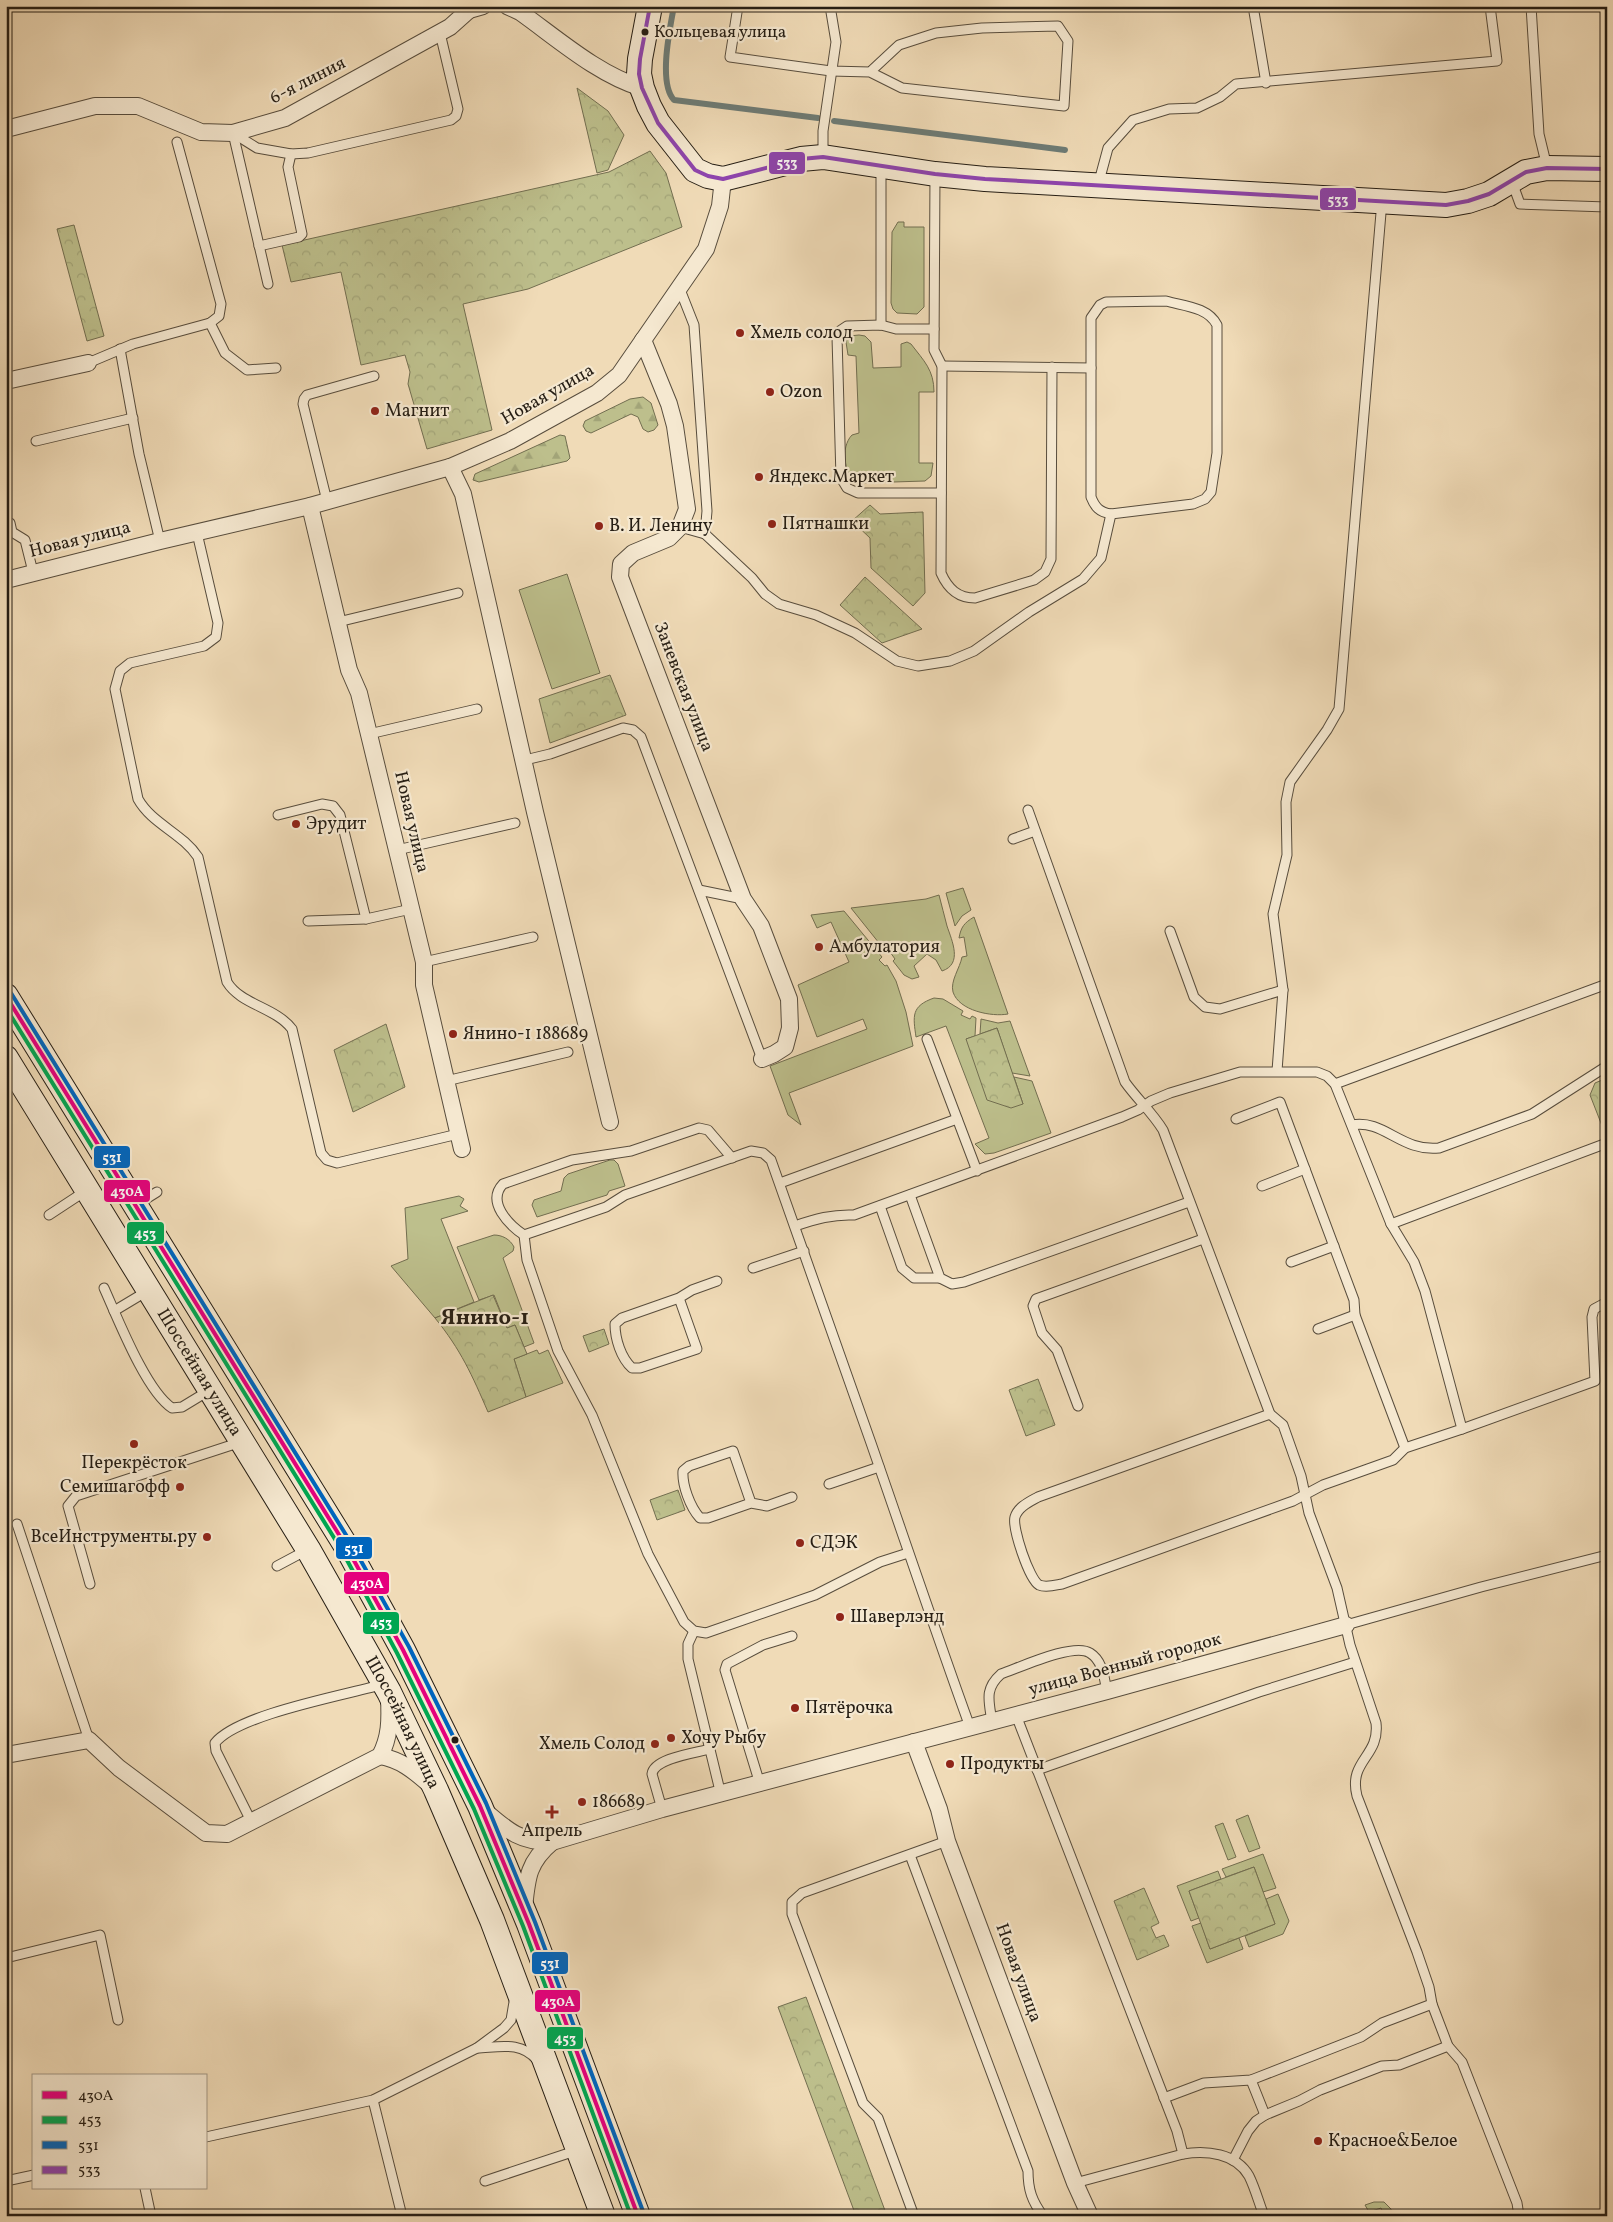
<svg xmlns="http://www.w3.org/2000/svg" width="1613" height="2222" viewBox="0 0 1613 2222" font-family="Vollkorn,serif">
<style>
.grass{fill:#bdbf8c;stroke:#726e50}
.forest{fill:url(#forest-firs);stroke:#726e50}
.park{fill:url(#park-crowns);stroke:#726e50}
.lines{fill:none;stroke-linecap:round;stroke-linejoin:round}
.stream{stroke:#6d7b75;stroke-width:6}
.lane-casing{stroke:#584d3d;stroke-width:11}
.street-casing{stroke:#584d3d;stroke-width:18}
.secondary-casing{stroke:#261e14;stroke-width:26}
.lane{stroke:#f5e8d0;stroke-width:9}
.street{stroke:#f5e8d0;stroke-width:16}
.secondary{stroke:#f5e8d0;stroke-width:24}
.bus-1-casing{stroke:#f5e8d0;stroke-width:8}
.bus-2-casing{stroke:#f5e8d0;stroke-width:8}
.bus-3-casing{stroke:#f5e8d0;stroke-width:8}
.bus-4-casing{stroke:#f5e8d0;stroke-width:8}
.bus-1{stroke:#e5007d;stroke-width:4}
.bus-2{stroke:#00a651;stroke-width:4}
.bus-3{stroke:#0065bd;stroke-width:4}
.bus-4{stroke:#8e44ad;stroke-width:4}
.bus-dot{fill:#261e14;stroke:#f5e8d0;stroke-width:2}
.poi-dot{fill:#8f2418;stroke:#f5e8d0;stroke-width:2}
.labels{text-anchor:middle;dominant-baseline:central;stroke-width:4.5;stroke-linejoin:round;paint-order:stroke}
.bus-label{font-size:17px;fill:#261e14;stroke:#f5e8d0;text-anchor:start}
.street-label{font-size:18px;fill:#261e14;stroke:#f5e8d0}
.poi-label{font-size:18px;fill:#261e14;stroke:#f5e8d0;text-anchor:start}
.district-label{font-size:22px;font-weight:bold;fill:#261e14;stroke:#f5e8d0}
.line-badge{stroke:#f5e8d0;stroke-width:2}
.badge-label{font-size:14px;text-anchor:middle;font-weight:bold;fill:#fff}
</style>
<defs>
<pattern id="forest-firs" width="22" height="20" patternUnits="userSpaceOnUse" patternTransform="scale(1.25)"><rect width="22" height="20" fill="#bdbf8c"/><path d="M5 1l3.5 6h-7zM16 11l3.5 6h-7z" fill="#a2a478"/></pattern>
<pattern id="park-crowns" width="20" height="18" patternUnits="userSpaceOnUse" patternTransform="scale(1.25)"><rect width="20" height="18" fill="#bdbf8c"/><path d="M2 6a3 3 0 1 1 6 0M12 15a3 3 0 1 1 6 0" fill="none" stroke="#a2a478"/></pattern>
</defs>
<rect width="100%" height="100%" fill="#f0dbb7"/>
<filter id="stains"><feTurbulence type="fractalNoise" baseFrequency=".004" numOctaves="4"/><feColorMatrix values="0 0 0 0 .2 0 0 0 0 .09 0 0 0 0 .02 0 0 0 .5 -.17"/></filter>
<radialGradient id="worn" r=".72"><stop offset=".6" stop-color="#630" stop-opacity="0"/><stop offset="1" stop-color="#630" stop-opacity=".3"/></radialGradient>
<!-- grass -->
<g class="grass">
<path d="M898,222H904V227H924V307L917,314L897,313L893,309L891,303L892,232Z"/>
<path d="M859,335L865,336L871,342L873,368L901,367V344L907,342L911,344C924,361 934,370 934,392H919V463H933L931,476L925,481L861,483C843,478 840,447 852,435L859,433L856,356L848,355L846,342L849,336Z"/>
<path d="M567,574L600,673L552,689L519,590Z"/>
<path d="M963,888L971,910L962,916L955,926L946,893Z"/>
<path d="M939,895C942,905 944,916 947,926C952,941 963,964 942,971L936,960L927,954L914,966L919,977L912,979L904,975L893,961L895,959L890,952L887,953L851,908L926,899Z"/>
<path d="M844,911L882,957L879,960L885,966L887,965L896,981L906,1012L913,1046L789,1093L801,1125L788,1115L770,1066L867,1029L863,1019L817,1037L798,985L849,962L831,922L817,928L811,915Z"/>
<path d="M974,917L1008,1014C992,1017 959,1011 953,992C950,981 960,968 962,957L967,956L964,937L959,938C961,927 964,923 974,917Z"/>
<path d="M934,998L943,999L963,1011L961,1015L970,1019L972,1016L976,1018L975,1036L966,1039L1023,1104L1014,1077L1032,1081L1051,1133L994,1153L985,1154L975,1144L989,1138L946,1026L916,1037C913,1016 911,1006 934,998Z"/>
<path d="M981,1019L998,1023L1010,1021L1030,1076L1012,1073L997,1028L980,1034Z"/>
<path d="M610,1160H614L618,1164L625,1186L609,1191L607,1195L537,1217L532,1205L534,1200L561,1191L564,1178L568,1174Z"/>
<path d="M459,1196L464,1199L460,1206L468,1211L441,1219L474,1302L435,1318L391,1266L408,1259L405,1208Z"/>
<path d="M494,1235C502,1235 510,1239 514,1247L513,1251L503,1258L534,1343L524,1347L515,1325L507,1328L494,1295L479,1300L457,1247Z"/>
<path d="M537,1350L539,1354L548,1350L563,1383L526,1397L514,1359Z"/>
<path d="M1248,1815L1260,1848L1249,1852L1236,1820Z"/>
<path d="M1223,1823L1236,1857L1228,1860L1215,1826Z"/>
<path d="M1263,1854L1276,1888L1263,1892L1254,1867L1226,1877L1222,1869Z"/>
<path d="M1218,1871L1221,1879L1189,1891L1199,1918L1191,1921L1177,1886Z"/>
<path d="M1278,1894L1289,1921L1283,1934L1249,1947L1245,1936L1275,1924L1266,1899Z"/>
<path d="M1201,1923L1210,1949L1239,1938L1243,1949L1207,1963L1192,1926Z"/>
<path d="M1374,2202H1384L1391,2209L1393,2216H1384L1381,2208L1369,2212L1365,2205Z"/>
</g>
<!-- forest -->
<g class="forest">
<path d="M643,397L651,403L658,425L654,430L648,432L643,429L638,417L631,414L591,433L586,431L583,426L585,421L630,399Z"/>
<path d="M560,435L565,436L570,458L567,461L479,482L473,480L475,474Z"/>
</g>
<!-- park -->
<g class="park">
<path d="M577,88L608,111L624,135L608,170L597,173Z"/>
<path d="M650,151L666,173L682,227L528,289L463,304L492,430L427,449L408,384L410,372L405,355L361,365L341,272L291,282L282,245L609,172Z"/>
<path d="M74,225L104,336L87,341L57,229Z"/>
<path d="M870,505L880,514L923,512L925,593L913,606L871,568L870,538L852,521Z"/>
<path d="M865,577L922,629L882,643L840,605Z"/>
<path d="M610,675L626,715L550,743L539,699Z"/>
<path d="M386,1024L405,1087L353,1112L334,1050Z"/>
<path d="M997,1028L1023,1104L1011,1108L987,1100L966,1039Z"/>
<path d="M1607,1078V1135L1606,1136L1590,1095L1595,1083Z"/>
<path d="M493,1295L507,1328L515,1325L527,1354L514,1359L526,1397L488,1412C472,1375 461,1350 435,1318Z"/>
<path d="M604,1329L609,1344L589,1352L583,1336Z"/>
<path d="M1038,1379L1055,1425L1026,1436L1009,1390Z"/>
<path d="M678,1490L685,1510L657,1520L650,1500Z"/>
<path d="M1254,1867L1275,1924L1210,1949L1189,1891Z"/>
<path d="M1144,1888L1159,1923L1151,1927L1156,1938L1164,1935L1169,1946L1137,1960L1114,1901Z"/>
<path d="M806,1997L887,2216H856L778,2007Z"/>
</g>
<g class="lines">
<!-- stream -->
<g class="stream">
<path d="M674,6C670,28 658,83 674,100L818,118"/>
<path d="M834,121L1065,150"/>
</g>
<defs>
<g id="lane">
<path d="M738,6L730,57L831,71L870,72L902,88L1064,106L1068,41L1058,26L982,28L936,33L899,45L870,72"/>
<path d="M1253,6L1266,83"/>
<path d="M1531,6L1539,134L1547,167"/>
<path d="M233,133L257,148L291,154L308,153L451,120L456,116L458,109L440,33"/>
<path d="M233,133L268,284"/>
<path d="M823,157V131L836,42L830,6"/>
<path d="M935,174L934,350L942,366L941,573C948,589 958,598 975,598L1034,580L1045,572L1051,559L1052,367"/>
<path d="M1512,182L1520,204L1607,207"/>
<path d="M1098,185L1108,148L1133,120L1169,109L1197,108L1220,97L1236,84L1497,61L1490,6"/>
<path d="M259,246L299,237L302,234L288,167L291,154"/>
<path d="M679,287L694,325L707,511L705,534L680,527"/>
<path d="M1166,301C1184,306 1208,307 1217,325V453L1211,492L1205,499L1193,504L1111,514C1099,512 1095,507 1091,497V318L1100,305L1106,302Z"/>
<path d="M210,323L225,353L247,370L276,368"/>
<path d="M881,325V167"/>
<path d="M934,329H896L881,325L847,326L841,330L837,337L841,478L847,488L858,493H941"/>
<path d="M120,349L139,454L160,541"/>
<path d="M88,363L133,344L210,323L219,316L221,304L177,142"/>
<path d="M942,366L1091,368"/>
<path d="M36,441L133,418"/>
<path d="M327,501L303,404L304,399L307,395L374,376"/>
<path d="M10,523L12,532L25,540L33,572"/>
<path d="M197,533L218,623L216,637L204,646L130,663L120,671L115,689L138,799C152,824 182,833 198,857L227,982C241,1005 275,1007 292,1029L321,1153L327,1160L337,1163L458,1134"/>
<path d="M705,534L752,578L765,594L779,604L816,615L855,633L897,661L918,666L950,661L974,651L1029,612L1083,579L1101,558L1111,514"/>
<path d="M338,622L458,593"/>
<path d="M369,734L477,709"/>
<path d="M525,760L550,754L623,728L633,730L641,737L762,1059"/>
<path d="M1028,810L1125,1082C1137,1099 1152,1112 1163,1130L1270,1414L1283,1425L1301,1476L1309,1513L1337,1588L1350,1645L1376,1723C1380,1757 1348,1760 1357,1796L1417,1952L1429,1987L1432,2004L1448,2046L1462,2062L1517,2203L1519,2216"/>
<path d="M278,815L322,804L333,806L340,815L366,919"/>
<path d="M1013,839L1035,831"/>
<path d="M397,850L515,823"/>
<path d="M699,890L743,899"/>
<path d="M308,921L366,919L411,909"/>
<path d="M1170,931L1194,997L1205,1007L1220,1009L1283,990"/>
<path d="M424,962L533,937"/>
<path d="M927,1039L977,1171"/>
<path d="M1277,1071L1283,990L1273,914L1287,855L1286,802L1290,782L1327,730L1339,709L1382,201"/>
<path d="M446,1081L568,1052"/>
<path d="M1335,1084L1607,984"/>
<path d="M1236,1119L1280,1102L1354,1300L1355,1315L1405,1448"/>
<path d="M1352,1125C1384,1119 1401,1152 1439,1148L1532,1114L1607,1066"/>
<path d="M780,1183L957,1119"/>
<path d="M1262,1186L1305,1169"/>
<path d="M910,1195L940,1278L952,1284L964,1282L1189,1202"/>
<path d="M136,1205L157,1192"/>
<path d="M880,1206L902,1268L914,1278H940"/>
<path d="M49,1215L87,1190"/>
<path d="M1391,1224L1607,1143"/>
<path d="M795,1226C815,1219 833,1214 854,1215L1122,1117L1138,1110L1151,1101L1170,1093L1240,1072H1317L1327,1076L1335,1084L1391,1224L1414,1262L1425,1291L1462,1429L1405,1448L1393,1460L1323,1485L1293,1501L1062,1584C1056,1585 1046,1588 1039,1585C1029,1579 1012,1528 1015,1517C1018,1507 1029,1502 1038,1497L1270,1414"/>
<path d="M524,1235C509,1225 486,1202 503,1184L572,1160L631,1151L699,1128L708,1130L732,1158"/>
<path d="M1291,1262L1334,1246"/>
<path d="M753,1268L804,1251"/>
<path d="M104,1288C118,1319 146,1391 172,1408L182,1407L210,1390"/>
<path d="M679,1298L697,1349L640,1368H632C621,1358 615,1339 615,1324L622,1318L679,1298L692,1290L717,1281"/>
<path d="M114,1311L149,1290"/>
<path d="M1318,1329L1355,1315"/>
<path d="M1078,1406L1057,1350L1042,1333L1033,1306L1036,1299L1203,1239"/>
<path d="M1462,1429L1595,1381L1592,1317L1594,1309L1607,1302"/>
<path d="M829,1484L879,1467"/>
<path d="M751,1503L733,1451L689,1466L683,1471C682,1485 690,1507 700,1518H708L751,1503L767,1506L792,1497"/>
<path d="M17,1524L89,1740"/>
<path d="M908,1553L880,1562L815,1595L706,1633L694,1631L684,1622L648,1554L592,1415L558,1351L527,1260L524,1235L606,1207L625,1195L751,1151L763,1153L771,1160L871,1443C904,1538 936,1633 970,1727"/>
<path d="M277,1566L307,1550"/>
<path d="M90,1584L68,1506L76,1496L241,1442"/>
<path d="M1346,1625L1481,1587L1607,1555"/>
<path d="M694,1631L688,1644V1659L721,1795"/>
<path d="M1016,1715L1177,2131L1183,2154L1075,2183"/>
<path d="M992,1722C989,1701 984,1689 1001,1674C1019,1668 1074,1642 1090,1653C1103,1661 1104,1678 1107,1691"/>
<path d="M1037,1770L1259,1692L1355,1662"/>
<path d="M760,1784L725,1670L727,1664L763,1645L792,1636"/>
<path d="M662,1809L652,1774C654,1758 696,1753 710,1749"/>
<path d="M251,1821L216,1751L215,1743C238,1714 346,1695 384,1684"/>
<path d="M910,1855L1028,2171C1028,2190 1032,2201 1043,2216"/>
<path d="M6,1958L100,1935L118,2020"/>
<path d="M477,2048C500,2047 521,2041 537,2060"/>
<path d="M1251,2080L1265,2115"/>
<path d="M1164,2098L1204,2083L1251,2080L1361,2037L1382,2023L1432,2004"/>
<path d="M373,2100L402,2216"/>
<path d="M206,2137L373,2100L477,2048L504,2028L511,2020L514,2002"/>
<path d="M1183,2154C1206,2150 1236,2153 1249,2176C1255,2188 1259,2203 1264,2216"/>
<path d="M1233,2160L1248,2131L1256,2121L1265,2115L1299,2101L1320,2090L1382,2066L1399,2065L1448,2046"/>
<path d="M6,2181L34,2175"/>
<path d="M485,2181L578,2150"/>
<path d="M145,2188L151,2216"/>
<path d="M914,2216L878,2118L863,2103L792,1914V1902L802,1893L947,1841"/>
</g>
<g id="street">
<path d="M466,6L469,10L483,6"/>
<path d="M507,6L520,12C558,39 597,74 642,88"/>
<path d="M6,129L95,106H138L201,132L233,133L285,118L450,27L469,10"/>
<path d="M643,340L669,404L675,426L687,509L680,527L669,538L633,553L621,564L620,577L743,899L761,926L789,999L790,1028L785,1047L774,1054L762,1059"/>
<path d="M6,381L88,363"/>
<path d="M450,467L463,494L535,812L610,1122"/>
<path d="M310,506L349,670L359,693L424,962V985L462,1149"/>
<path d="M6,580L160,541L310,506L450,467L510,441L597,393L619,375L706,249L720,206L723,179"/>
<path d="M914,1742L939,1809L947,1841L1075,2183L1090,2216"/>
<path d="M6,1755L89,1740L119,1768L206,1833L227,1834L380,1756C390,1737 390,1720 389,1699"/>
<path d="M380,1756C401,1760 413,1770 429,1784"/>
<path d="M485,1811C508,1831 520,1842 552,1842L662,1809L1107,1691L1346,1625"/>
<path d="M524,1908C527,1878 528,1862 552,1842"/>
</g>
<g id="secondary">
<path d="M650,6L640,59L639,74L642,88L649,106L658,123L695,170L708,176L723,179L801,159L823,157L935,174L985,179L1446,205L1468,201L1489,194L1526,172L1547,168L1607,169"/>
<path d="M6,996L346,1546L403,1650L480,1806L529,1924L638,2216"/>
<path id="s1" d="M6,1058L308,1549L389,1692L436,1790L492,1920L603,2216"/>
</g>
</defs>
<!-- lane casing -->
<use href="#lane" class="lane-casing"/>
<!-- street casing -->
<use href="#street" class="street-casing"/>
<!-- secondary casing -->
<use href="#secondary" class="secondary-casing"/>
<!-- lane -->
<use href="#lane" class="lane"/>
<!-- street -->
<use href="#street" class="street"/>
<!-- secondary -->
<use href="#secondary" class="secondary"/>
<defs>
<path id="bus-1" d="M6,996L346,1546L403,1650L480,1806L529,1924L638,2216"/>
<path id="bus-2" d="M6,1008L341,1549L397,1653L474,1809L523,1926L631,2216"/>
<path id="bus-3" d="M11,993L351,1543L409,1647L486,1803L535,1922L644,2214"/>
<path id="bus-4" d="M650,6L640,59L639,74L642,88L658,123L695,170L708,176L723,179L801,159L823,157L935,174L985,179L1446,205L1468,201L1489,194L1526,172L1547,168L1607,169"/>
</defs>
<!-- bus-1 casing -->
<use href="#bus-1" class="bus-1-casing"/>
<!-- bus-2 casing -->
<use href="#bus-2" class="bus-2-casing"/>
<!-- bus-3 casing -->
<use href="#bus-3" class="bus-3-casing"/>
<!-- bus-4 casing -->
<use href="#bus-4" class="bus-4-casing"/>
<!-- bus-1 -->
<use href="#bus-1" class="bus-1"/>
<!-- bus-2 -->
<use href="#bus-2" class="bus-2"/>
<!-- bus-3 -->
<use href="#bus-3" class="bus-3"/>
<!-- bus-4 -->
<use href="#bus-4" class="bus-4"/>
</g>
<!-- markers -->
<g class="bus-dot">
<circle cx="645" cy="32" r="4.5"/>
<circle cx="455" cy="1740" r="4.5"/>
</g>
<g class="poi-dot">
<circle cx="740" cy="333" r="5"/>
<circle cx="770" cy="392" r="5"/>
<circle cx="375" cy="411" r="5"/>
<circle cx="759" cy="477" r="5"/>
<circle cx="772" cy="524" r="5"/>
<circle cx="599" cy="526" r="5"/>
<circle cx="296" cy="824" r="5"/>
<circle cx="819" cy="947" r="5"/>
<circle cx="453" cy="1034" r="5"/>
<circle cx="134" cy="1444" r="5"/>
<circle cx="180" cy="1487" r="5"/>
<circle cx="207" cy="1537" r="5"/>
<circle cx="800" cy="1543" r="5"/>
<circle cx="840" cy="1617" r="5"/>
<circle cx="795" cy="1708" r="5"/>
<circle cx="671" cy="1738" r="5"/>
<circle cx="655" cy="1744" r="5"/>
<circle cx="950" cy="1764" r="5"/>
<circle cx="582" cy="1802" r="5"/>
<path d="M549.5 1804.5h5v5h5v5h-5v5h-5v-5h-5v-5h5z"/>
<circle cx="1318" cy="2141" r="5"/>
</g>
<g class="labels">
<!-- bus labels -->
<g class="bus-label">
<text x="654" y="32">Кольцевая улица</text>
</g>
<!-- street labels -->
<g class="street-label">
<text transform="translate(308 81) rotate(-27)">6-я линия</text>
<text transform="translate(548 395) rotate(-30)">Новая улица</text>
<text transform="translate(80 540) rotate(-14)">Новая улица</text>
<text transform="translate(683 687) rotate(69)">Заневская улица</text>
<text transform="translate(411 822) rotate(77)">Новая улица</text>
<text stroke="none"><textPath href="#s1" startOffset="369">Шоссейная улица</textPath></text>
<text transform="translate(1125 1665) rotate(-15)">улица Военный городок</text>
<text stroke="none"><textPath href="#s1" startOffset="774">Шоссейная улица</textPath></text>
<text transform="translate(1018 1973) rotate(70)">Новая улица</text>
</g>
<!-- poi labels -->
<g class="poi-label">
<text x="750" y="333">Хмель солод</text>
<text x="780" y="392">Ozon</text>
<text x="385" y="411">Магнит</text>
<text x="769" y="477">Яндекс.Маркет</text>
<text x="782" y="524">Пятнашки</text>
<text x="609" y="526">В. И. Ленину</text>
<text x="306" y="824">Эрудит</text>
<text x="829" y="947">Амбулатория</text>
<text x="463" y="1034">Янино-1 188689</text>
<text x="134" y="1463" text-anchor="middle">Перекрёсток</text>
<text x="170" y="1487" text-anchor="end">Семишагофф</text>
<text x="197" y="1537" text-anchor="end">ВсеИнструменты.ру</text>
<text x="810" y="1543">СДЭК</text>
<text x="850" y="1617">Шаверлэнд</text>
<text x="805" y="1708">Пятёрочка</text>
<text x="681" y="1738">Хочу Рыбу</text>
<text x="645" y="1744" text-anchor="end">Хмель Солод</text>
<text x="960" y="1764">Продукты</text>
<text x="592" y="1802">186689</text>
<text x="552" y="1831" text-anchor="middle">Апрель</text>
<text x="1328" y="2141">Красное&amp;Белое</text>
</g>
<!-- district labels -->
<g class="district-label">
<text x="485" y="1318">Янино-1</text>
</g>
</g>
<g class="line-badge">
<rect x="768" y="151" width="38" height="24" rx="5" fill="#8e44ad"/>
<rect x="1319" y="187" width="38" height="24" rx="5" fill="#8e44ad"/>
<rect x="93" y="1145" width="38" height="24" rx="5" fill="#0065bd"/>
<rect x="103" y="1179" width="48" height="24" rx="5" fill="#e5007d"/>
<rect x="126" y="1221" width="39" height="24" rx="5" fill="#00a651"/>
<rect x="335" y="1536" width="38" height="24" rx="5" fill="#0065bd"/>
<rect x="343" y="1571" width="47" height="24" rx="5" fill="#e5007d"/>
<rect x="362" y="1611" width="38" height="24" rx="5" fill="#00a651"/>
<rect x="531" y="1951" width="38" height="24" rx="5" fill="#0065bd"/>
<rect x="534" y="1989" width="47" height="24" rx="5" fill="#e5007d"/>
<rect x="546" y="2026" width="38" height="24" rx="5" fill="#00a651"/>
</g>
<g class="badge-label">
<text x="787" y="167">533</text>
<text x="1338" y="204">533</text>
<text x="112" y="1162">531</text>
<text x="127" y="1196">430А</text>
<text x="145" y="1238">453</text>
<text x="354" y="1553">531</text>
<text x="367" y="1588">430А</text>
<text x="381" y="1627">453</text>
<text x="550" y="1968">531</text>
<text x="558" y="2006">430А</text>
<text x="565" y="2043">453</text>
</g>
<!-- margin -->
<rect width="1613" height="2222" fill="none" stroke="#f0dbb7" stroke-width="25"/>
<rect x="8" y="8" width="1598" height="2207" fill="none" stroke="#261e14" stroke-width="2.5"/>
<rect x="12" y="12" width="1588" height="2197" fill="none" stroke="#261e14"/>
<!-- legend -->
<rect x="32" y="2074" width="175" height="115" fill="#f5e8d0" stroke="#a29785"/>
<rect x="42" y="2091" width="25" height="8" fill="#e5007d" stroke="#a29785"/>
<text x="78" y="2100" font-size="15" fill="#261e14">430А</text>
<rect x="42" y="2116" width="25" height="8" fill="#00a651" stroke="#a29785"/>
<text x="78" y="2124" font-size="15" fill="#261e14">453</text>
<rect x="42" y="2141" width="25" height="8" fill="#0065bd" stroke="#a29785"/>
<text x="78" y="2150" font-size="15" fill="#261e14">531</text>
<rect x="42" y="2166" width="25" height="8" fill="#8e44ad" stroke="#a29785"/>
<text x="78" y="2174" font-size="15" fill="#261e14">533</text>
<rect width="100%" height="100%" filter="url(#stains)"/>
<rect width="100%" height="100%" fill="url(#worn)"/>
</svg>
